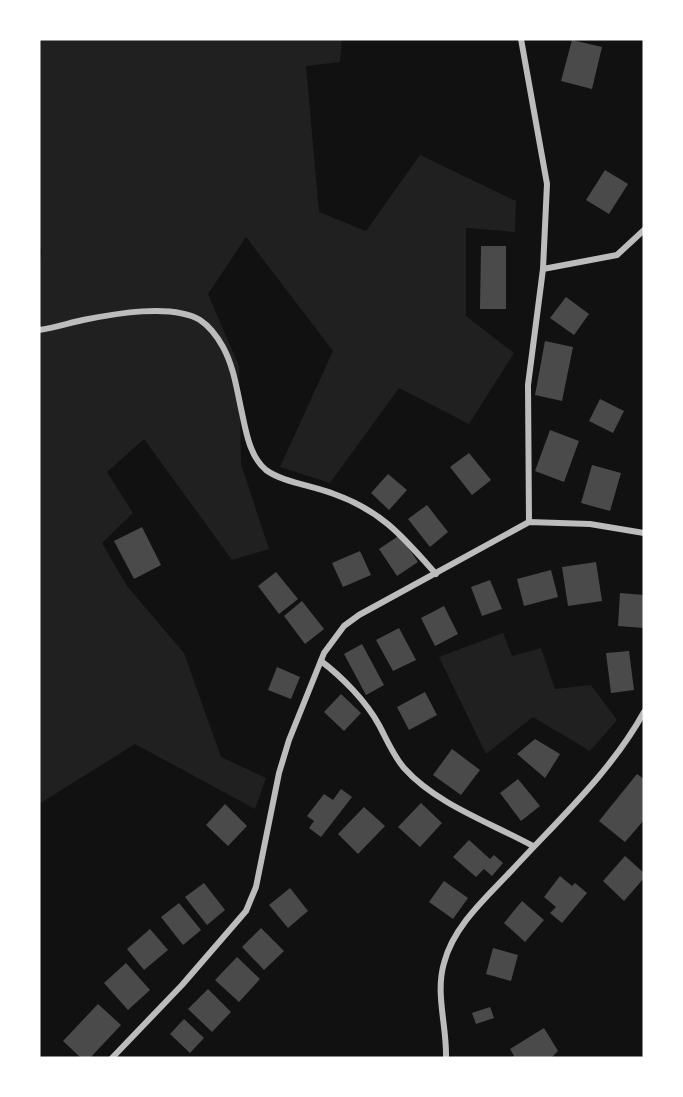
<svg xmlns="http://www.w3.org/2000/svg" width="683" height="1097" viewBox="0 0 683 1097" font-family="Karla,sans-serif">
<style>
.green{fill:#202020}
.building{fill:#4a4a4a}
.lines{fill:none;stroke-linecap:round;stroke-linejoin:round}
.minor{stroke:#bcbcbc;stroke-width:6}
</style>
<rect width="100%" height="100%" fill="#111"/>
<!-- green -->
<g class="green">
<path d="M39,39H342L340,62L306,66L319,212L366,231L420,155L516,201L515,232L466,228V316L514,353L469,424L399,388L330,483L280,467L333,351L246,237L208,294L239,366L241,464L269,549L232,560L144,439L107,472L133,513L102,543L127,586L184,653L221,757L266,778L255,809L135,744L39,804V269L42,250L39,243Z"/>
<path d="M503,633L512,656L541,648L555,689L591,685L617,720L590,751L533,717L486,754L439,657Z"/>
</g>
<!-- building -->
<g class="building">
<path d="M572,40L602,47L592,89L561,81Z"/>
<path d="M605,170L628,184L609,214L586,200Z"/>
<path d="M481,246H506V309H480Z"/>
<path d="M566,297L589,314L574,335L550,318Z"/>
<path d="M545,341L573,347L562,401L535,395Z"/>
<path d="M600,399L624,411L613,433L589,421Z"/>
<path d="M550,430L579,441L564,482L535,471Z"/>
<path d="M469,453L491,480L472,495L450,467Z"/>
<path d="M592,465L621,473L610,511L581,503Z"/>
<path d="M388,474L407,490L389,510L371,493Z"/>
<path d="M427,505L448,532L430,547L408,519Z"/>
<path d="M142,527L161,565L134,579L114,541Z"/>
<path d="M400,535L418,562L397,576L379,549Z"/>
<path d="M360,551L371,575L343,587L332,563Z"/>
<path d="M596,562L602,601L568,606L562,567Z"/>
<path d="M551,570L558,597L524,606L517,579Z"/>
<path d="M276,572L298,599L279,614L258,586Z"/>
<path d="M490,580L502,609L482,616L471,587Z"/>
<path d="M620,593L644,595V628L618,626Z"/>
<path d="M302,601L324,629L305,644L284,616Z"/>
<path d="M444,606L458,634L435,646L421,618Z"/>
<path d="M399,628L416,660L393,671L376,640Z"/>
<path d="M362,644L384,685L366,695L344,654Z"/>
<path d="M629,651L634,690L611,693L606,653Z"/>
<path d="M277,667L300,677L291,699L268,690Z"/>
<path d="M425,692L437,715L409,730L397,707Z"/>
<path d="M341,694L361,713L344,731L324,712Z"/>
<path d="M535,739L560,754L545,778L517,754Z"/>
<path d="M452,749L480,770L461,795L433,775Z"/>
<path d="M637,774L644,779V820L625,842L599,821Z"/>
<path d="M518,779L540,806L521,821L500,793Z"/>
<path d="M341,789L352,797L321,837L309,828L314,821L307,816L324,794L333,800Z"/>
<path d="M421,803L442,823L420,847L398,827Z"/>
<path d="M225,804L247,826L228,846L206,825Z"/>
<path d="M364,807L385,826L358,854L338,834Z"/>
<path d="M469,840L490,859L494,855L503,863L492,876L484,869L476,877L453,857Z"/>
<path d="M625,856L644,873V878L624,901L603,881Z"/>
<path d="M560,876L572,886L575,883L587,893L562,923L550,913L556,907L544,897Z"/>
<path d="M444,881L468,898L453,919L429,902Z"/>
<path d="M204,883L225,910L207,925L185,897Z"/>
<path d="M290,888L308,911L288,928L269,905Z"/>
<path d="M522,901L544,920L525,942L504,923Z"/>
<path d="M179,903L201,930L183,945L161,917Z"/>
<path d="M261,928L284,951L264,970L242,947Z"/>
<path d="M150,929L168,950L144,970L127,949Z"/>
<path d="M493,948L518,955L511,981L486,974Z"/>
<path d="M237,957L260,979L239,1002L215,980Z"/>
<path d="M126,963L150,990L128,1010L104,983Z"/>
<path d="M208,989L231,1012L212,1032L188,1009Z"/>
<path d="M98,1004L121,1025L90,1058H81L63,1041Z"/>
<path d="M490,1007L494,1018L476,1024L472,1013Z"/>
<path d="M184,1019L204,1038L190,1053L170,1034Z"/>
<path d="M544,1028L558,1051L551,1058H511L514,1056L510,1049Z"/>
</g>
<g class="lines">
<!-- minor -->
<g class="minor">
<path d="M521,39L547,184L543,269L528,385L529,522"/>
<path d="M543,269L617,255L644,230"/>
<path d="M39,330C54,328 69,323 83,320C113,314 172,303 200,320C209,326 218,338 223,347C234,367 237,391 242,413C246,432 250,457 266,470C282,482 314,486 334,494C382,511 403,537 436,574"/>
<path d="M321,661C342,677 366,701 379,725C387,740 393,755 404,768C436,804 491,823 533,846"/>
<path d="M112,1058L182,985L246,911L256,887L279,773L289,740L324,653L344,626L359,615L529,522L590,524L644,533"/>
<path d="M446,1058C447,1026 435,994 444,963C454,925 487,897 513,869C559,819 611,772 644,712"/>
</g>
</g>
<!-- border -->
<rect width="683" height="1097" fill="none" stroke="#ffffff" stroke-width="81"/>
</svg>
